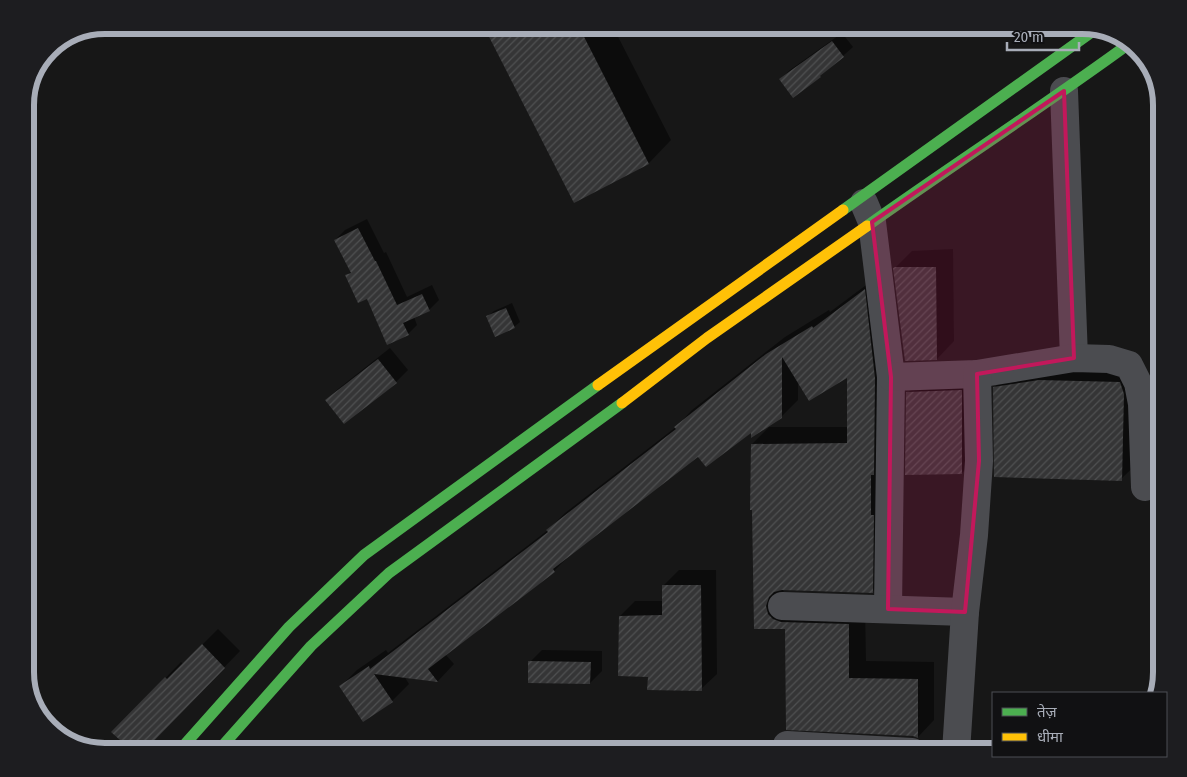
<svg xmlns="http://www.w3.org/2000/svg" width="1187" height="777" viewBox="0 0 1187 777" font-family="'Fira Sans Condensed','Noto Sans Devanagari',sans-serif">
<style>
.shadow{fill:#0007}
.building{fill:url(#building-hatch)}
.lines{fill:none;stroke-linecap:round;stroke-linejoin:round}
.street{stroke:#4b4c50;stroke-width:28}
.fast{stroke:#4caf50;stroke-width:11}
.slow{stroke:#ffc107;stroke-width:11}
.marked{fill:#c2185b;fill-opacity:0.2;stroke:#c2185b;stroke-width:4;stroke-linejoin:round}
.rim{fill:none;stroke:#a8adb8;stroke-width:6}
</style>
<defs>
<pattern id="building-hatch" width="6" height="6" patternUnits="userSpaceOnUse" patternTransform="scale(1.25)"><rect width="6" height="6" fill="#353536"/><path d="M-1 1l2-2M0 6l6-6M5 7l2-2" fill="none" stroke="#4f5051"/></pattern>
</defs>
<rect width="100%" height="100%" fill="#171717"/>
<!-- shadow -->
<g class="shadow">
<path d="M485,25H612L671,140L649,163L575,201Z"/>
<path d="M730,25H743L734,31Z"/>
<path d="M842,33L853,47L820,76L780,79L790,70Z"/>
<path d="M367,219L384,253L386,252L407,297L432,285L439,300L429,310L414,317L417,325L408,334L367,298L347,276L351,271L335,240L345,230Z"/>
<path d="M953,249L954,341L937,359L895,268L912,251Z"/>
<path d="M881,274L889,575L872,592L783,589L785,597L865,607L866,661L934,662V720L918,737L786,627L755,628L752,444L769,427H848V376L798,381V400L781,417L698,455L571,554L554,571L445,654L454,664L438,681L404,676L409,684L392,701L363,720L340,687L357,670L386,650L388,653L548,530L565,513L676,427L692,410L785,337L829,310L830,312Z"/>
<path d="M512,303L520,322L514,327L488,316L494,311Z"/>
<path d="M390,348L408,370L396,382L344,423L326,401L338,389Z"/>
<path d="M1063,357L1142,359L1146,371L1144,457L1121,479L994,388L1017,365Z"/>
<path d="M979,373L980,455L962,473L908,393L925,375Z"/>
<path d="M679,570H716L717,674L701,689L649,676L620,616L635,601H663V586Z"/>
<path d="M218,629L240,651L142,752L122,740L113,732L181,662L183,664Z"/>
<path d="M542,650L602,651V671L590,683L530,662Z"/>
<path d="M805,743L930,750L939,747H952V752H796Z"/>
</g>
<!-- building -->
<g class="building">
<path d="M483,25H578L649,164L574,203Z"/>
<path d="M832,41L844,57L820,76L821,77L793,98L779,79Z"/>
<path d="M358,228L375,261H376L397,305L422,294L430,311L403,323L409,335L387,345L367,299L358,303L345,275L351,273L334,240Z"/>
<path d="M895,267H936L937,360L905,361L893,268Z"/>
<path d="M865,289L875,378L874,475H871V515H874L873,593L782,590L774,592L769,597L766,606L768,614L773,619L781,622L849,624V678L918,679V738L913,736L786,730L785,629H754L752,510H750L751,444L847,443V378L809,401L782,357V418L751,438V433L706,467L698,457L553,569L555,572L428,669L438,682L374,674L393,702L363,722L339,686L369,666L370,669L548,532L546,530L676,429L674,427L766,354L812,326L813,328Z"/>
<path d="M506,308L515,328L495,337L486,316Z"/>
<path d="M378,359L397,383L344,424L325,400Z"/>
<path d="M1039,380L1120,382L1124,394L1122,481L994,477L993,387Z"/>
<path d="M962,390V474L905,475L906,392Z"/>
<path d="M662,585H701L702,691L647,690L648,677L618,676L619,616L662,615Z"/>
<path d="M202,644L225,668L143,752H109L120,740L111,732L165,677L167,679Z"/>
<path d="M528,661L591,662L590,684L528,683Z"/>
</g>
<g class="lines">
<!-- street -->
<g class="street">
<path d="M1064,91L1074,358"/>
<path d="M864,203L872,222L891,377L888,609"/>
<path d="M891,377L977,374L1074,358L1109,359L1129,365L1138,383L1142,404L1145,487"/>
<path d="M782,606L965,612"/>
<path d="M787,745L912,752"/>
<path d="M956,752L965,612L974,535L979,461L977,374"/>
</g>
<!-- fast -->
<g class="fast">
<path d="M843,210L1096,29"/>
<path d="M867,226C954,164 1044,106 1130,43"/>
<path d="M178,752L289,627L364,555L598,385"/>
<path d="M217,752L311,646L389,573L622,403"/>
</g>
<!-- slow -->
<g class="slow">
<path d="M598,385L843,210"/>
<path d="M622,403L707,338L867,226"/>
</g>
</g>
<!-- marked area -->
<path class="marked" d="M1064,91L1074,358L977,374L979,461L965,612L888,609L891,377L872,222Z"/>
<!-- crop -->
<path d="M0 0H1187V777H0ZM105 34H1082A71 71 0 0 1 1153 105V672A71 71 0 0 1 1082 743H105A71 71 0 0 1 34 672V105A71 71 0 0 1 105 34Z" fill="#1d1d20" fill-rule="evenodd"/>
<path class="rim" d="M105 34H1082A71 71 0 0 1 1153 105V672A71 71 0 0 1 1082 743H105A71 71 0 0 1 34 672V105A71 71 0 0 1 105 34Z"/>
<!-- legend -->
<rect x="992" y="692" width="175" height="65" fill="#111113" stroke="#4d4f55"/>
<rect x="1002" y="708" width="25" height="8" fill="#4caf50" stroke="#4d4f55"/>
<text x="1037" y="717" font-size="15" fill="#a8adb8">तेज़</text>
<rect x="1002" y="733" width="25" height="8" fill="#ffc107" stroke="#4d4f55"/>
<text x="1037" y="742" font-size="15" fill="#a8adb8">धीमा</text>
<!-- scale -->
<path d="M1007 42v8h72v-8" fill="none" stroke="#a8adb8" stroke-width="2.5"/>
<text x="1014" y="42" font-size="15" fill="#a8adb8" stroke="#111113" stroke-width="4" paint-order="stroke">20 m</text>
</svg>
